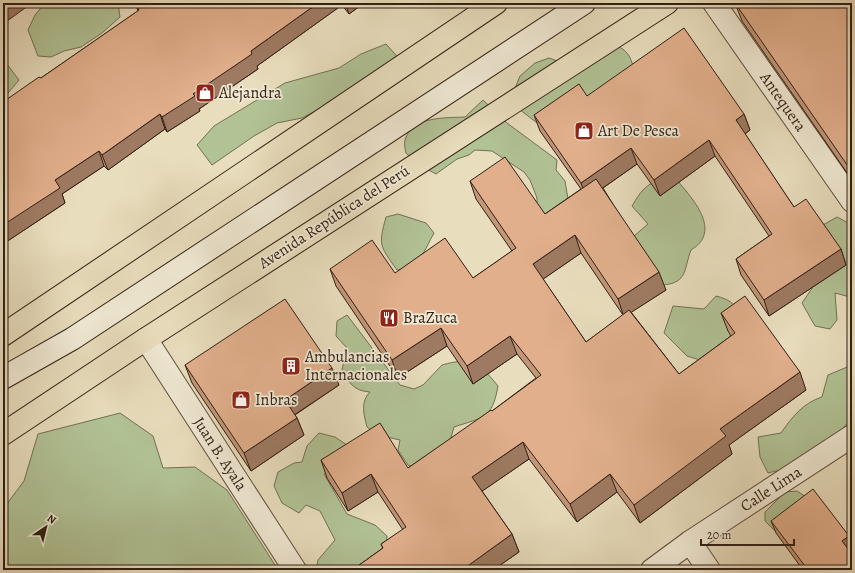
<svg xmlns="http://www.w3.org/2000/svg" width="855" height="573" viewBox="0 0 855 573" font-family="Alegreya,serif">
<style>
.green{fill:#b1c295;stroke:#717054}
.lines{fill:none;stroke-linecap:round;stroke-linejoin:round}
.street-casing{stroke:#5f4e3e;stroke-width:24}
.secondary-casing{stroke:#311f14;stroke-width:24}
.highway-casing{stroke:#311f14;stroke-width:24}
.street{stroke:#f0e9d4;stroke-width:22}
.secondary{stroke:#f0e9d4;stroke-width:22}
.highway{stroke:#e8ddbd;stroke-width:22}
.wall{fill:#c29678;stroke:#311f14;fill-rule:evenodd}
.shaded-wall{fill:#9e7a62;stroke:#311f14}
.building{fill:#e1af8c;stroke:#311f14}
.labels{text-anchor:middle;dominant-baseline:central;stroke-width:3.5;stroke-linejoin:round;paint-order:stroke}
.poi-label{font-size:16px;fill:#311f14;stroke:#f0e9d4;text-anchor:start}
.street-label{font-size:16px;fill:#311f14;stroke:#f0e9d4}
</style>
<rect width="100%" height="100%" fill="#e8ddbd"/>
<filter id="stains"><feTurbulence type="fractalNoise" baseFrequency=".005" numOctaves="4"/><feColorMatrix values="0 0 0 0 .2 0 0 0 0 .09 0 0 0 0 .02 0 0 0 .5 -.17"/></filter>
<radialGradient id="worn" r=".72"><stop offset=".6" stop-color="#630" stop-opacity="0"/><stop offset="1" stop-color="#630" stop-opacity=".3"/></radialGradient>
<!-- green -->
<g class="green">
<path d="M45,3H118L120,17L102,33L81,47L64,51L51,57L38,56L28,30L35,15Z"/>
<path d="M386,44L404,64L302,118L277,123L254,136L212,165L197,145L214,126L285,83L339,68L361,54Z"/>
<path d="M612,44C629,50 631,57 635,74L550,133L519,109L514,91L520,76L535,63L549,58L563,63Z"/>
<path d="M3,59L19,80L3,99Z"/>
<path d="M483,100L507,123L557,160L556,170L565,181L568,199L554,217L537,211V198L530,180L524,172L492,151L475,150L469,155L457,159L436,174L416,163L406,153C405,149 404,144 405,140C412,116 445,118 465,117Z"/>
<path d="M661,179H676C692,198 723,231 691,250C684,268 688,283 663,285L627,242L648,224L632,206C641,191 645,185 661,179Z"/>
<path d="M398,214L426,223L434,233C424,251 420,267 397,270C380,246 378,246 386,217Z"/>
<path d="M837,217L852,225V296L850,297L835,293L837,320L830,329L815,326L802,303L821,275L823,225Z"/>
<path d="M716,296C741,302 740,315 740,337L700,360L687,356L664,333L673,306L704,309Z"/>
<path d="M347,315L400,385L414,389L423,385L442,365C474,356 479,363 498,386C492,420 483,417 454,427L450,441L418,469L408,465L398,450L400,440L378,435L367,427C364,415 360,402 370,392C354,391 349,383 342,370L347,348L336,336L337,321Z"/>
<path d="M852,365V418L823,450L788,468L768,473L760,457L758,437L781,433C792,417 803,403 822,397L828,375Z"/>
<path d="M120,413L153,436L163,468L195,467L227,490L275,565V570H3V509L24,481L38,434Z"/>
<path d="M319,433L335,437L347,445L339,464L324,474L347,514L375,525L387,536L386,548L373,570H316L318,560L335,540L320,511L306,505L299,513L282,503L274,486L278,472L294,463L302,462L307,446Z"/>
<path d="M797,491L806,497L786,535L774,530L765,521V512L785,492Z"/>
</g>
<g class="lines">
<defs>
<g id="street">
<path d="M714,3L852,201"/>
<path d="M146,339L295,570"/>
<path d="M690,542L709,570"/>
<path d="M652,570L690,542L852,436"/>
</g>
<path id="secondary" d="M3,378L72,339L584,3"/>
<g id="highway">
<path d="M3,335L496,3"/>
<path d="M3,434L146,339L667,3"/>
</g>
</defs>
<!-- street casing -->
<use href="#street" class="street-casing"/>
<!-- secondary casing -->
<use href="#secondary" class="secondary-casing"/>
<!-- highway casing -->
<use href="#highway" class="highway-casing"/>
<!-- street -->
<use href="#street" class="street"/>
<!-- secondary -->
<use href="#secondary" class="secondary"/>
<!-- highway -->
<use href="#highway" class="highway"/>
</g>
<!-- wall -->
<g class="wall">
<path d="M140,3H364L349,14L342,5L257,66L258,69L199,109L200,111L167,132L165,129L108,170L104,166L62,194L65,203L3,244V102L41,78L138,11L136,5Z"/>
<path d="M735,3H852V180L742,21Z"/>
<path d="M587,96L744,114L750,130L745,134L794,207L841,249L846,265L769,316L741,275L736,259L769,236L715,156L660,196L637,164L603,188L666,290L631,312L679,374L731,336L728,331L721,313L806,390L729,445L732,454L640,523L617,492L577,522L529,459L482,491L512,534L519,552L493,570H356L355,568L383,548L381,544L403,530L378,492L348,511L327,478L321,460L408,468L492,411L536,378L517,354L473,384L447,346L398,378L336,286L330,269L473,278L512,251L476,199L470,181L545,214L581,189L540,131L534,115ZM581,253L623,315L586,342L543,279Z"/>
<path d="M185,365L339,385L295,415L297,418L304,435L251,471L192,383Z"/>
<path d="M771,521L849,536L852,545V550L850,551L852,570H803L776,533Z"/>
</g>
<!-- shaded-wall -->
<g class="shaded-wall">
<path d="M6,3H32L7,21L8,23L3,26V5Z"/>
<path d="M318,3H342V5L257,66L258,69L199,109L200,111L167,132L162,117L193,94L251,51Z"/>
<path d="M345,3H364L349,14Z"/>
<path d="M160,114L165,129L108,170L102,155Z"/>
<path d="M744,114L750,130L742,136L736,120Z"/>
<path d="M709,140L715,156L660,196L654,180Z"/>
<path d="M631,148L637,164L587,199L581,183Z"/>
<path d="M99,151L104,166L62,194L65,203L3,244V225L55,180Z"/>
<path d="M575,235L581,253L539,282L533,264Z"/>
<path d="M841,249L846,265L769,316L764,300Z"/>
<path d="M659,272L666,290L624,317L618,299Z"/>
<path d="M441,328L447,346L398,378L392,360Z"/>
<path d="M510,336L517,354L473,384L467,366Z"/>
<path d="M332,368L339,385L291,417L285,400Z"/>
<path d="M800,372L806,390L729,445L732,454L640,523L634,505L720,429Z"/>
<path d="M297,418L304,435L251,471L244,453Z"/>
<path d="M523,442L529,459L478,494L472,477Z"/>
<path d="M371,474L378,492L348,511L342,493Z"/>
<path d="M610,474L617,492L577,522L570,504Z"/>
<path d="M512,534L519,552L493,570H462Z"/>
<path d="M849,536L852,545V550L847,554L842,541Z"/>
</g>
<!-- building -->
<g class="building">
<path d="M140,3H318L251,51L252,54L193,94L195,96L162,117L160,114L102,155L99,151L55,180L60,188L3,225V102L39,77L41,78L139,10L136,5Z"/>
<path d="M735,3H852V79L851,80L852,82V172Z"/>
<path d="M684,28L744,114L736,120L794,207L806,199L841,249L764,300L736,259L772,234L709,140L654,180L631,148L581,183L534,115L579,84L587,96Z"/>
<path d="M505,157L545,214L596,179L659,272L618,299L575,235L533,264L586,342L629,310L679,374L735,333L721,313L745,296L800,372L720,429L726,436L634,505L610,474L570,504L523,442L472,477L512,534L462,570H356L355,568L383,548L381,544L406,527L371,474L342,493L321,460L380,423L408,468L491,410L492,411L541,375L510,336L467,366L441,328L392,360L330,269L372,240L395,273L445,238L473,278L516,248L470,181Z"/>
<path d="M285,299L332,368L285,400L297,418L244,453L185,365Z"/>
<path d="M813,489L849,536L842,541L852,554V570H808L771,521Z"/>
</g>
<!-- icons -->
<defs>
<symbol id="shop-square" viewBox="-11 -11 22 22"><rect x="-9" y="-9" width="18" height="18" rx="4" fill="#8f2418" stroke="#f0e9d4"/><path d="M-5-2.5h2.3a2.7 3.5 0 0 1 5.4 0H5L5.5 6h-11ZM-1.5-2.5h3a1.5 2.3 0 0 0-3 0Z" fill="#fff"/></symbol>
<symbol id="restaurant-square" viewBox="-11 -11 22 22"><rect x="-9" y="-9" width="18" height="18" rx="4" fill="#8f2418" stroke="#f0e9d4"/><path d="M-5-6h1v4h1v-4h1v4h1v-4h1v5L-1.5 .5V6h-2V.5L-5-1ZM5-6V6H3V1.5H1.5Q1.5-4 5-6Z" fill="#fff"/></symbol>
<symbol id="building-square" viewBox="-11 -11 22 22"><rect x="-9" y="-9" width="18" height="18" rx="4" fill="#8f2418" stroke="#f0e9d4"/><path d="M-4-6H4V6H1V3H-1V6H-4ZM-2.5-4.3h1.7v1.8h-1.7ZM.8-4.3h1.7v1.8H.8ZM-2.5-1h1.7V.8h-1.7ZM.8-1h1.7V.8H.8Z" fill="#fff"/></symbol>
</defs>
<g fill-rule="evenodd">
<use href="#shop-square" x="194" y="82" width="22" height="22"/>
<use href="#shop-square" x="573" y="120" width="22" height="22"/>
<use href="#restaurant-square" x="378" y="307" width="22" height="22"/>
<use href="#building-square" x="280" y="355" width="22" height="22"/>
<use href="#shop-square" x="230" y="389" width="22" height="22"/>
</g>
<g class="labels">
<!-- poi labels -->
<g class="poi-label">
<text x="219" y="93">Alejandra</text>
<text x="598" y="131">Art De Pesca</text>
<text x="403" y="318">BraZuca</text>
<text x="305" y="357">Ambulancias<tspan x="305" dy="18">Internacionales</tspan></text>
<text x="255" y="400">Inbras</text>
</g>
<!-- street labels -->
<g class="street-label">
<text transform="translate(783 102) rotate(55)">Antequera</text>
<text transform="translate(334 217) rotate(-33)">Avenida República del Perú</text>
<text transform="translate(220 454) rotate(57)">Juan B. Ayala</text>
<text transform="translate(771 489) rotate(-33)">Calle Lima</text>
</g>
</g>
<!-- margin -->
<rect width="855" height="573" fill="none" stroke="#e8ddbd" stroke-width="16"/>
<rect x="4" y="4" width="847" height="565" fill="none" stroke="#311f14" stroke-width="2"/>
<rect x="8" y="8" width="839" height="557" fill="none" stroke="#311f14"/>
<!-- north arrow -->
<g transform="translate(46 527) rotate(35)" stroke="#f0e9d4" stroke-width="3" paint-order="stroke">
<path d="M0-3L7 15L0 10L-7 15Z" fill="#311f14"/>
<text y="-6" font-size="11" font-weight="bold" text-anchor="middle" fill="#311f14">N</text>
</g>
<!-- scale -->
<path d="M701 539v6h93v-6" fill="none" stroke="#311f14" stroke-width="2"/>
<text x="707" y="539" font-size="12" fill="#311f14" stroke="#f0e9d4" stroke-width="3" paint-order="stroke">20 m</text>
<rect width="100%" height="100%" filter="url(#stains)"/>
<rect width="100%" height="100%" fill="url(#worn)"/>
</svg>
